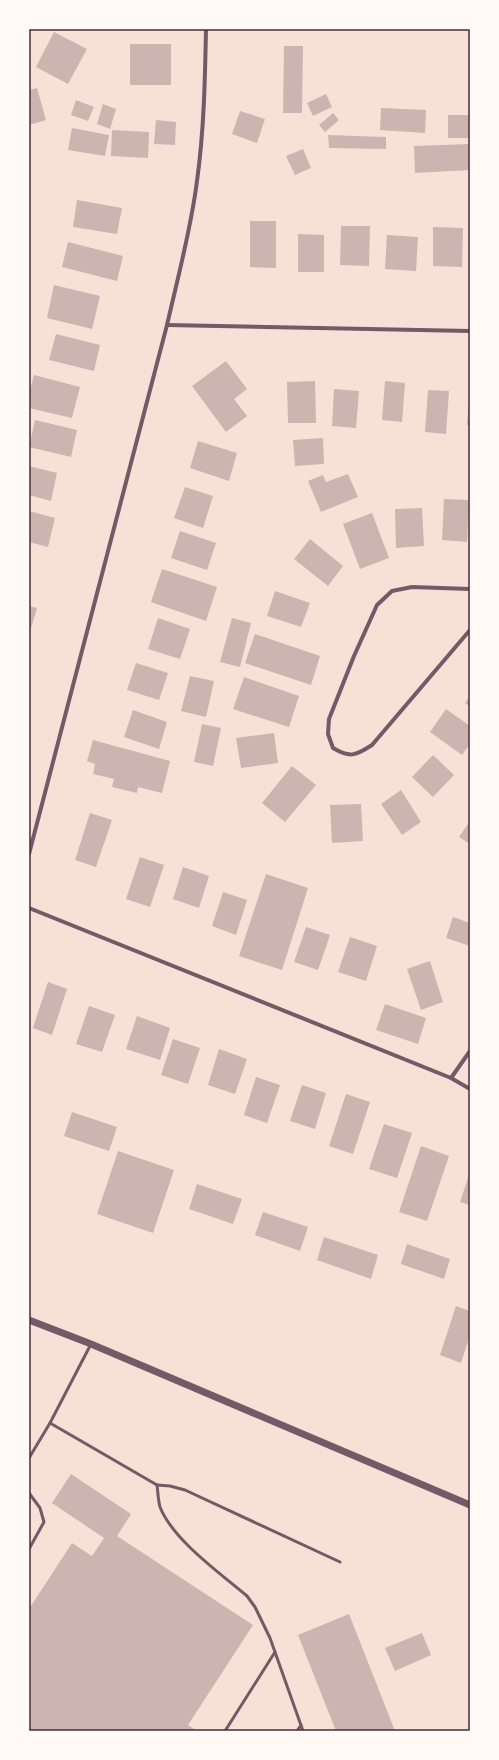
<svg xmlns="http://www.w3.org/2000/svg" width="499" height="1760" viewBox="0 0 499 1760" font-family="Ubuntu,sans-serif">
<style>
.building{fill:#ccb4b1}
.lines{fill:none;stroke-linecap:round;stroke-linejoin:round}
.service{stroke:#755966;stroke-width:3}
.minor{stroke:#755966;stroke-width:4}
.tertiary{stroke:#755966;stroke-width:7}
.neatline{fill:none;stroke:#4a2c40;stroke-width:1.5}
</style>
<rect width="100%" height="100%" fill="#f7e1d7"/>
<!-- building -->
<g class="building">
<path d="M54,32L87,49L68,84L36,67Z"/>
<rect x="130" y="44" width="41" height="41"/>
<path d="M284,46H303L302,113H283Z"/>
<path d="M37,88L46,120L29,125V90Z"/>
<path d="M326,94L332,107L313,116L307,103Z"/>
<path d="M76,100L94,107L88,121L71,115Z"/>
<path d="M103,104L116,109L110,129L97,124Z"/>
<path d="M381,108L426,110L425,133L380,130Z"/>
<path d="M240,111L265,119L257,143L232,134Z"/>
<path d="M333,113L339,120L325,132L319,125Z"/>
<rect x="448" y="115" width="22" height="23"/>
<path d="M156,120L176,122L175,145L154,144Z"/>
<path d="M72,128L109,135L105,156L68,150Z"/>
<path d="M112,130L149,132L148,158L111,156Z"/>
<path d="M328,135L386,137V149L329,148Z"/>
<path d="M470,144V170L415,173L414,146Z"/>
<path d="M303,149L311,168L295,175L286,156Z"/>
<path d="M77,200L122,208L117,234L73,227Z"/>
<path d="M250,221H276V268L250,267Z"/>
<path d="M341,226H370L369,266L340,265Z"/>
<path d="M433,227L463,228L462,267L433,266Z"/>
<path d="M298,234L324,235V272H298Z"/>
<path d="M387,235L418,237L416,271L385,269Z"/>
<path d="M68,242L123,256L117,281L62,267Z"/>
<path d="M54,285L100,296L92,329L47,318Z"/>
<path d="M56,334L100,345L94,371L49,360Z"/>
<path d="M226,361L247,389L234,399L247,416L226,432L192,386Z"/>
<path d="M34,375L80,387L72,418L29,408V394Z"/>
<path d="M315,381L316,423H288L287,382Z"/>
<path d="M385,381L405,383L402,422L382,420Z"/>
<path d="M334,389L359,391L356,428L332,426Z"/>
<path d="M428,390L449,391L446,434L425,432Z"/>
<path d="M469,400H470V425H467Z"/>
<path d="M35,420L77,430L71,457L29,447Z"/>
<path d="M323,438L324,464L295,466L293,440Z"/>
<path d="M198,441L237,453L229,481L190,468Z"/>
<path d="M29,466L57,473L51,501L29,495Z"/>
<path d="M348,474L358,497L321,512L308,481L323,475L326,482Z"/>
<path d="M185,487L213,496L203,528L174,518Z"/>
<path d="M444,499L469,500L467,542L442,540Z"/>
<path d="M422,508L424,546L396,548L395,509Z"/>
<path d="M29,511L55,518L48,547L29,542Z"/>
<path d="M372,513L389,558L360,569L343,524Z"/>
<path d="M180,531L216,543L207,570L171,558Z"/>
<path d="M310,539L343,566L328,586L294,559Z"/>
<path d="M162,569L217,587L206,621L151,602Z"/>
<path d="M275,591L310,603L301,627L267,616Z"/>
<path d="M29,606L37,608L29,635Z"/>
<path d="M158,618L190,629L180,659L148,649Z"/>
<path d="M232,618L251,623L240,667L220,662Z"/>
<path d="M255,634L320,656L311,685L245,663Z"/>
<path d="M136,663L168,673L159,700L127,690Z"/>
<path d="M190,676L214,681L206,717L181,711Z"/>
<path d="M244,677L299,696L289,727L233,709Z"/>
<path d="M470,696V707L465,703Z"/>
<path d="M446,709L470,726V744L462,755L430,732Z"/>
<path d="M133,710L167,722L159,749L124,737Z"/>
<path d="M202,724L221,728L213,766L194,762Z"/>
<path d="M274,733L278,763L241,768L236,738Z"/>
<path d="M93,740L170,761L162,793L138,787L137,793L112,787L114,779L93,774L95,764L87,761Z"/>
<path d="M433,755L454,775L433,797L412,777Z"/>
<path d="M292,766L316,785L285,822L262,803Z"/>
<path d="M401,790L421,822L402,835L381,804Z"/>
<path d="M361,804L363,841L332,843L330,805Z"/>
<path d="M90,813L112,820L96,867L75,860Z"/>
<path d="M470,821V844L459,837Z"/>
<path d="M140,857L164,865L150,907L126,899Z"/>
<path d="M183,867L209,876L199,908L173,899Z"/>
<path d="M266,874L308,888L282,970L239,956Z"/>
<path d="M223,892L247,900L236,935L212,926Z"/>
<path d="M453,917L470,923V946L446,938Z"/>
<path d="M306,927L330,935L318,970L294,962Z"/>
<path d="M350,937L377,946L366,981L338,972Z"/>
<path d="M430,961L443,1002L421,1010L407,969Z"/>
<path d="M48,982L67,989L52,1035L33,1028Z"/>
<path d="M385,1004L426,1018L418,1044L376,1030Z"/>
<path d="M89,1006L115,1015L102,1052L76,1044Z"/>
<path d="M137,1016L170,1028L160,1060L126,1049Z"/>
<path d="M173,1039L200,1048L188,1084L161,1075Z"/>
<path d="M219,1049L247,1059L235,1094L208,1085Z"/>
<path d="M256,1077L280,1085L267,1123L244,1115Z"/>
<path d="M302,1085L326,1093L315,1129L290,1121Z"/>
<path d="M346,1094L370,1102L353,1154L329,1146Z"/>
<path d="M72,1112L117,1127L109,1151L64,1136Z"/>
<path d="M384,1124L412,1133L397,1178L369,1169Z"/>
<path d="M421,1146L449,1156L427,1221L399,1212Z"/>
<path d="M118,1151L174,1170L153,1233L97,1214Z"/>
<path d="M470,1172V1205L460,1202Z"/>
<path d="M197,1184L242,1199L233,1224L189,1209Z"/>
<path d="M263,1212L308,1227L300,1251L255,1235Z"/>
<path d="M324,1237L378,1255L371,1279L317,1260Z"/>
<path d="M407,1244L450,1259L444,1279L401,1264Z"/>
<path d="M456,1306L470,1311V1335L461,1363L440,1355Z"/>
<path d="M71,1474L131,1514L117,1536L253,1625L188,1725L197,1731H29V1609L72,1543L92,1556L104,1538L52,1503Z"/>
<path d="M349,1614L395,1731H336L298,1635Z"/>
<path d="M422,1633L431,1655L395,1671L385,1648Z"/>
</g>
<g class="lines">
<!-- service -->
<g class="service">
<path d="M50,1423L157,1485"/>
<path d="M29,1458L50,1423L91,1344"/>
<path d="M29,1493L40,1508L44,1522L29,1549"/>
<path d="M225,1731L275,1652"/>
<path d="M297,1731L301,1725"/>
<path d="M303,1731L270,1638L255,1607L247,1596C220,1573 173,1540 160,1507C158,1500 158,1492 157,1485L170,1486L185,1490L340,1562"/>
</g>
<!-- minor -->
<g class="minor">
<path d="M167,325L470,331"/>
<path d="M470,589L412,587L392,591L377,605L354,656L329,719L328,734L333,748C350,758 355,756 372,745L470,630"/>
<path d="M29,854L167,325C178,277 191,229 197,181C204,131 205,80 206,29"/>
<path d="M29,908L451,1078L470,1051"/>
<path d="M451,1078L470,1089"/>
</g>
<!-- tertiary -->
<path class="tertiary" d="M29,1320L91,1344L470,1505"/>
</g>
<!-- border -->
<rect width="499" height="1760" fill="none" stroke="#fffaf5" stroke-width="60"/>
<rect x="30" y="30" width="439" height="1700" class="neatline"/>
</svg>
